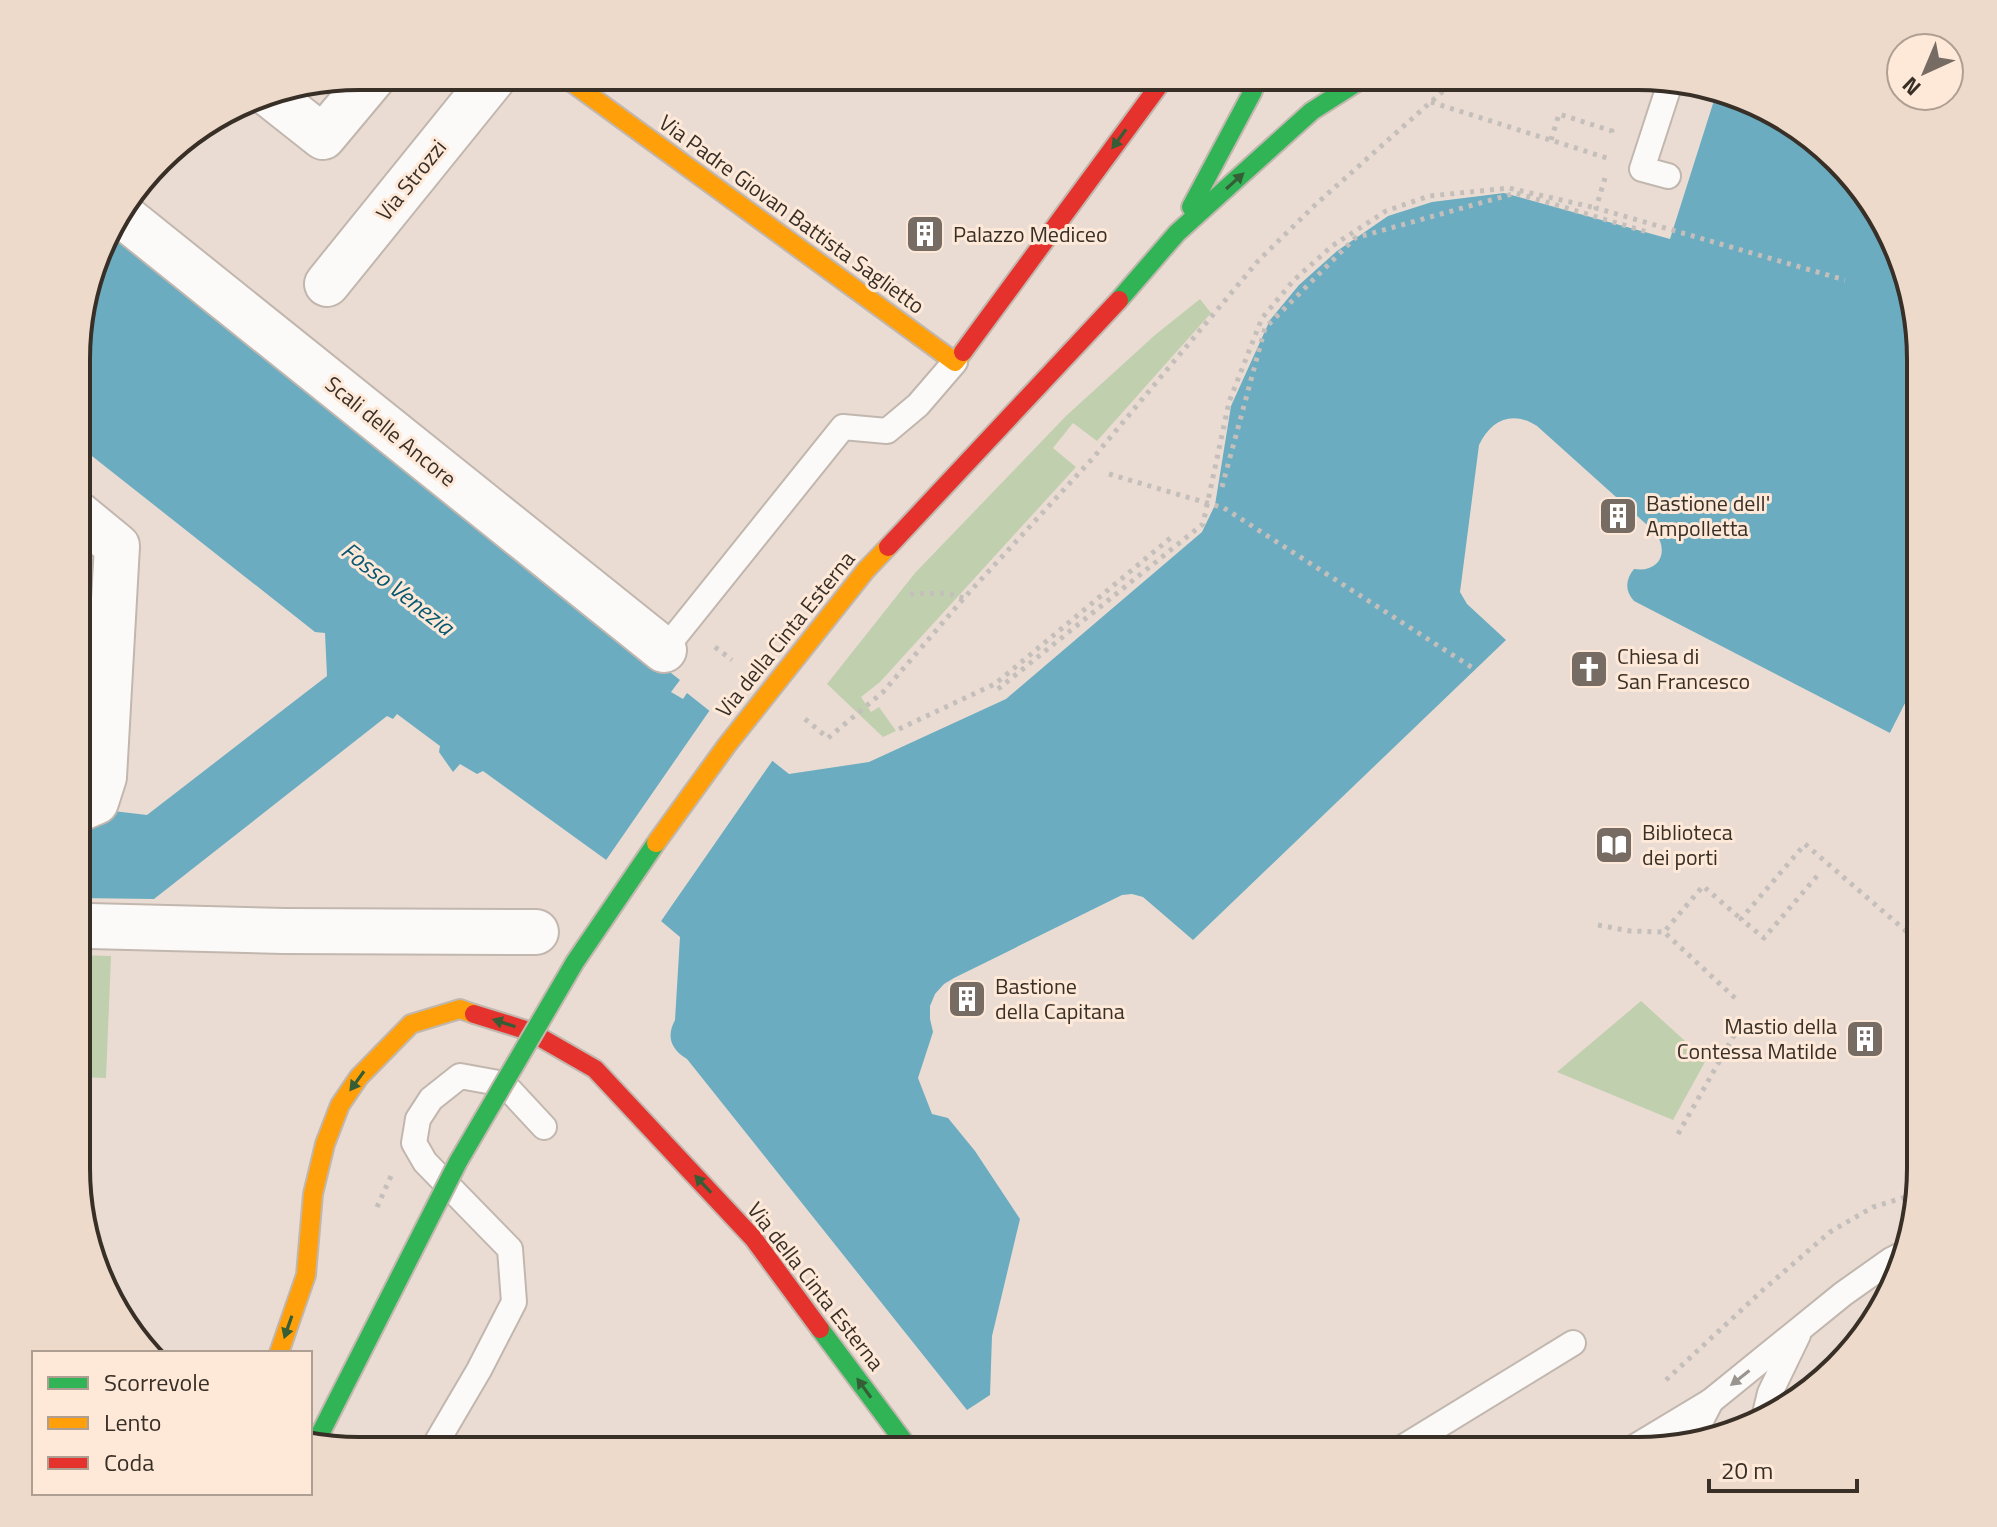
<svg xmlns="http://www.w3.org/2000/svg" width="1997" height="1527" viewBox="0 0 1997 1527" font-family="'Titillium Web',sans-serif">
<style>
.green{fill:#c0cfae}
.water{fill:#6bacc1}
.pier{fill:#eadcd2}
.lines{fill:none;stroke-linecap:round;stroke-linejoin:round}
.lane-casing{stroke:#c1b7af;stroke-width:28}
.street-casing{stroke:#c1b7af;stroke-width:48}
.fast-casing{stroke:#c1b7af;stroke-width:22}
.slow-casing{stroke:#c1b7af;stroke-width:22}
.jam-casing{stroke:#c1b7af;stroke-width:22}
.path{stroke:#c5bfbc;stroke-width:5;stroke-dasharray:4 6;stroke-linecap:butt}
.lane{stroke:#fcfaf8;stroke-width:24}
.street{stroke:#fcfaf8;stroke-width:44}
.fast{stroke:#30b455;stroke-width:18}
.slow{stroke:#ff9f0a;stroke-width:18}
.jam{stroke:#e5322d;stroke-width:18}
.fast-bridge-casing{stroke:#c1b7af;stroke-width:22;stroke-linecap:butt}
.slow-bridge-casing{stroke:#c1b7af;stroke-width:22;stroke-linecap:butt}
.jam-bridge-casing{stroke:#c1b7af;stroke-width:22;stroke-linecap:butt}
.fast-bridge{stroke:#30b455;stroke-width:18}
.slow-bridge{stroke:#ff9f0a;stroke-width:18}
.jam-bridge{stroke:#e5322d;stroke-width:18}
.oneway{fill:#355e37}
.oneway2{fill:#9a9490}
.labels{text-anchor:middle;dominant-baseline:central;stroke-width:6;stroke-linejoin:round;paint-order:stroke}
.street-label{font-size:22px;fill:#382f27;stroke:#fee9d9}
.poi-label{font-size:22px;fill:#382f27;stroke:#fee9d9;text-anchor:start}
.water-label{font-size:24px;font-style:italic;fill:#065870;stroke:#fee9d9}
.rim{fill:none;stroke:#382f27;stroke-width:4}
</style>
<rect width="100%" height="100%" fill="#eadcd2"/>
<!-- green -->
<g class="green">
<path d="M1200,299L1211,313L1097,441L1073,423L1053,448L1076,467L880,682L861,697L871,712L879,707L896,731L883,737L827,684L915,573L1066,416L1155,335Z"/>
<path d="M77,955L111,956L106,1078L77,1077Z"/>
<path d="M1641,1001L1706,1060L1673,1120L1557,1072Z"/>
</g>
<!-- water -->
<path class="water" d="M1717,91L1746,97L1824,146L1892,234L1921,359V672L1890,733L1634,601C1625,591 1625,580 1634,569C1659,573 1670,552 1655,532L1537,426C1512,410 1491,420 1479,445L1460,592L1467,604L1506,640L1193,940L1143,897L1132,894L1122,895L954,978L944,984L935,994L930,1006V1019L933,1032L918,1078L932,1114L948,1118L975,1151L1020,1219L992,1336L990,1395L967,1410L687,1059C671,1049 666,1037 675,1020L680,937L661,921L670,906L483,771L477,774L460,764L453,772L439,752L440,746L397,714L393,719L387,716L154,899L77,898V828H95L113,811L147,815L327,676L325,633L315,632L78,445V322L108,234L680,680L671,692L683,699L687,693L789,774L869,762L1006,699L1202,532L1215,505L1231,406L1270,320L1299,285L1337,251L1388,216L1432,202L1504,193L1670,239Z"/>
<!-- pier -->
<g class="pier">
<path d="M1921,672V681L1894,735L1890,733Z"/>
<path d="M712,707L775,757L659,924L657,919L665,908L604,863Z"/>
</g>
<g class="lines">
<defs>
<g id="lane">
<path d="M1668,176L1642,169L1671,80"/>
<path d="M664,650L843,427L887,431L918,405L955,362"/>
<path d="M1763,1422L1770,1393L1798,1335"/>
<path d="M1692,1438L1711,1401"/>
<path d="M432,1450L479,1370L514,1302L510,1249L425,1162L414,1143L418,1119L431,1099L460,1076L504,1084L544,1127"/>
<path d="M1397,1451L1573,1343"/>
<path d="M1628,1451L1711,1401L1843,1294L1891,1260L1905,1253"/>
</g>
<g id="street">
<path d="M266,92L323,137L374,76"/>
<path d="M118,212L664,650"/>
<path d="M327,284L495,76"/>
<path d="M77,810L96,802L104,777L117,546L78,514"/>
<path d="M89,926L284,931L536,932"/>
</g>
<g id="fast">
<path d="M1191,207L1252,93L1259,76"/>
<path d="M1119,300L1177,233L1312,111L1356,83"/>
<path d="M820,1329L911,1451"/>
</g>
<g id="slow">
<path d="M563,76L955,362L963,352"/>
<path d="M279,1353L306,1275L313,1194L325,1144L340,1105L359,1077L411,1024L460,1009L474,1014"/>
</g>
<g id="jam">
<path d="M963,352L1166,76"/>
<path d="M474,1014L529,1031L595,1069L753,1238L820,1329"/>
</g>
</defs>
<!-- lane casing -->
<use href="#lane" class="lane-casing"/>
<!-- street casing -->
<use href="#street" class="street-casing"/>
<!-- fast casing -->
<use href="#fast" class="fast-casing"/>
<!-- slow casing -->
<use href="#slow" class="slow-casing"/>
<!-- jam casing -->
<use href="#jam" class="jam-casing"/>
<!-- path -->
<g class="path">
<path d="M1431,102L1607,158"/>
<path d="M1551,140L1559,114L1612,131L1611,134"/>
<path d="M1605,178L1596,208L1845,280"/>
<path d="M1109,474L1224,508L1476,670"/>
<path d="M1222,487L1265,328L1355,238L1516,193L1647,232"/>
<path d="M910,594L945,593L964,598"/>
<path d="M715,647L732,660"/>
<path d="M998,689L1203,524L1229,402L1262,318L1294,280L1332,246L1386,211L1429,196L1509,188L1596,208"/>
<path d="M805,719L828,738L883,692L964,598L1093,458L1258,261L1315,205L1460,76"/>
<path d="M899,729L995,684L1174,535"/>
<path d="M1817,876L1764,938L1741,919L1805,844L1921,944"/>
<path d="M1598,925L1630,931L1664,932"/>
<path d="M1735,998L1664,932L1703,886L1741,919"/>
<path d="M1678,1134L1736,1032"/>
<path d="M377,1207L391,1176"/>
<path d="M1666,1380L1764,1289L1830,1232L1873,1207L1919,1193"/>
</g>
<!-- lane -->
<use href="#lane" class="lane"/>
<!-- street -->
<use href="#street" class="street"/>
<!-- fast -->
<use href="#fast" class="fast"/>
<!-- slow -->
<use href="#slow" class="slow"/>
<!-- jam -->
<use href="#jam" class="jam"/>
<defs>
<path id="fast-bridge" d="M315,1444L458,1162L575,962L656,843"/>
<path id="slow-bridge" d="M656,843L727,745L866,570L888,547"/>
<path id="jam-bridge" d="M888,547L1119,300"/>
</defs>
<!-- fast-bridge casing -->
<use href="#fast-bridge" class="fast-bridge-casing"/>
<!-- slow-bridge casing -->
<use href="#slow-bridge" class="slow-bridge-casing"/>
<!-- jam-bridge casing -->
<use href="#jam-bridge" class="jam-bridge-casing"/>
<!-- fast-bridge -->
<use href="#fast-bridge" class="fast-bridge"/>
<!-- slow-bridge -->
<use href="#slow-bridge" class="slow-bridge"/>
<!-- jam-bridge -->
<use href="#jam-bridge" class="jam-bridge"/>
</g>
<!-- one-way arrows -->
<defs><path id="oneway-solid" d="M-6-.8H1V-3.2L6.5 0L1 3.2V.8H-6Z" transform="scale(2)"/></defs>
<g class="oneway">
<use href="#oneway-solid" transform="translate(1119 139) rotate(126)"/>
<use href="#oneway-solid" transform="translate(1235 181) rotate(-42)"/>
<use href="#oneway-solid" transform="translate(504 1023) rotate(-162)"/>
<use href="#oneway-solid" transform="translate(357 1081) rotate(126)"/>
<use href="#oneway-solid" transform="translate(703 1184) rotate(-133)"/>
<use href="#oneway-solid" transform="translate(288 1327) rotate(109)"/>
<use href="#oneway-solid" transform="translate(864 1388) rotate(-126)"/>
</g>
<use class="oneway2" href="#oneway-solid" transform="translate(1740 1378) rotate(142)"/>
<!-- icons -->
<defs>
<symbol id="building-square" viewBox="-11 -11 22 22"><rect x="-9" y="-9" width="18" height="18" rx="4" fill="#766c63" stroke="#fee9d9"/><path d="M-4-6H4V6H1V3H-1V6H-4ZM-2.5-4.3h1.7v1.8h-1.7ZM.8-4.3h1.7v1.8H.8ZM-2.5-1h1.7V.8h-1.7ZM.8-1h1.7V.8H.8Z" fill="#fff"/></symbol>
<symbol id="church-square" viewBox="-11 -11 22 22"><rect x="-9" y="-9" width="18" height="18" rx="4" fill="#766c63" stroke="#fee9d9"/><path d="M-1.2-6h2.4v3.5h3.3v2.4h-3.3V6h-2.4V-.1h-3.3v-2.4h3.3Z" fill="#fff"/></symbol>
<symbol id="library-square" viewBox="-11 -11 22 22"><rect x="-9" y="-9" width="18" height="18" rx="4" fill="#766c63" stroke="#fee9d9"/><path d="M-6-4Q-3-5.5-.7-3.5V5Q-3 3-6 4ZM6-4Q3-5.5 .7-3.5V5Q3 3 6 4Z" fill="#fff"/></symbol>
</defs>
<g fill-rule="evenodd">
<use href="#building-square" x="903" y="212" width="44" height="44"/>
<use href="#building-square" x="1596" y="494" width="44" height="44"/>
<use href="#church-square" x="1567" y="647" width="44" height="44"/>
<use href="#library-square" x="1592" y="823" width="44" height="44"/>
<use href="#building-square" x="945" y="977" width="44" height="44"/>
<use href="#building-square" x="1843" y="1017" width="44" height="44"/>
</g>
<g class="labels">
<!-- street labels -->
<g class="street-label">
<text transform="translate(411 180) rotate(-51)">Via Strozzi</text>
<text transform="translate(792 214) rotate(36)">Via Padre Giovan Battista Saglietto</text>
<text transform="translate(391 431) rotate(39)">Scali delle Ancore</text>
<text transform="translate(785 634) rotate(-51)">Via della Cinta Esterna</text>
<text transform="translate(816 1286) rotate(52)">Via della Cinta Esterna</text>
</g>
<!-- poi labels -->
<g class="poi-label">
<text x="953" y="234">Palazzo Mediceo</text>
<text x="1646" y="503">Bastione dell'<tspan x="1646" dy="25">Ampolletta</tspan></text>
<text x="1617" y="656">Chiesa di<tspan x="1617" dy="25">San Francesco</tspan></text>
<text x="1642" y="832">Biblioteca<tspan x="1642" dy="25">dei porti</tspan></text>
<text x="995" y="986">Bastione<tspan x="995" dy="25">della Capitana</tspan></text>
<text x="1837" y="1026" text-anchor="end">Mastio della<tspan x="1837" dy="25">Contessa Matilde</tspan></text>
</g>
<!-- water labels -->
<g class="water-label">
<text transform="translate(398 588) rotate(38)">Fosso Venezia</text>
</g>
</g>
<!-- crop -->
<path d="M0 0H1997V1527H0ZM359 90H1638A269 269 0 0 1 1907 359V1168A269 269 0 0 1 1638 1437H359A269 269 0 0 1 90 1168V359A269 269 0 0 1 359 90Z" fill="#eedacb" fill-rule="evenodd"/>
<path class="rim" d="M359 90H1638A269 269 0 0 1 1907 359V1168A269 269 0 0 1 1638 1437H359A269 269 0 0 1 90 1168V359A269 269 0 0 1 359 90Z"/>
<!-- legend -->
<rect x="32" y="1351" width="280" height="144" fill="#fee9d9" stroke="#af9f92" stroke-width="2"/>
<rect x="48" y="1377" width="40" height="12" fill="#30b455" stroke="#af9f92" stroke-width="2"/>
<text x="104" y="1391" font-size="24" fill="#382f27">Scorrevole</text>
<rect x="48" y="1417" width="40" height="12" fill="#ff9f0a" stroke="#af9f92" stroke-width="2"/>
<text x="104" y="1431" font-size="24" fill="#382f27">Lento</text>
<rect x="48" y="1457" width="40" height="12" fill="#e5322d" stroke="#af9f92" stroke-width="2"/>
<text x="104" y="1471" font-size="24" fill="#382f27">Coda</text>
<!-- north arrow -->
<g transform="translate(1925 72) rotate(224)"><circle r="38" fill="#fee9d9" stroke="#af9f92" stroke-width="2"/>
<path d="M0-6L14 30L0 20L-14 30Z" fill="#766c63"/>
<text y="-12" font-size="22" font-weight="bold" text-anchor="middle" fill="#382f27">N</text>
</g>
<!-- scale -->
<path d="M1709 1479v12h148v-12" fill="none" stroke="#382f27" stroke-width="4"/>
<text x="1721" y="1479" font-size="24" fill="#382f27" stroke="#fee9d9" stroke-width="6" paint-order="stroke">20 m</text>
</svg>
